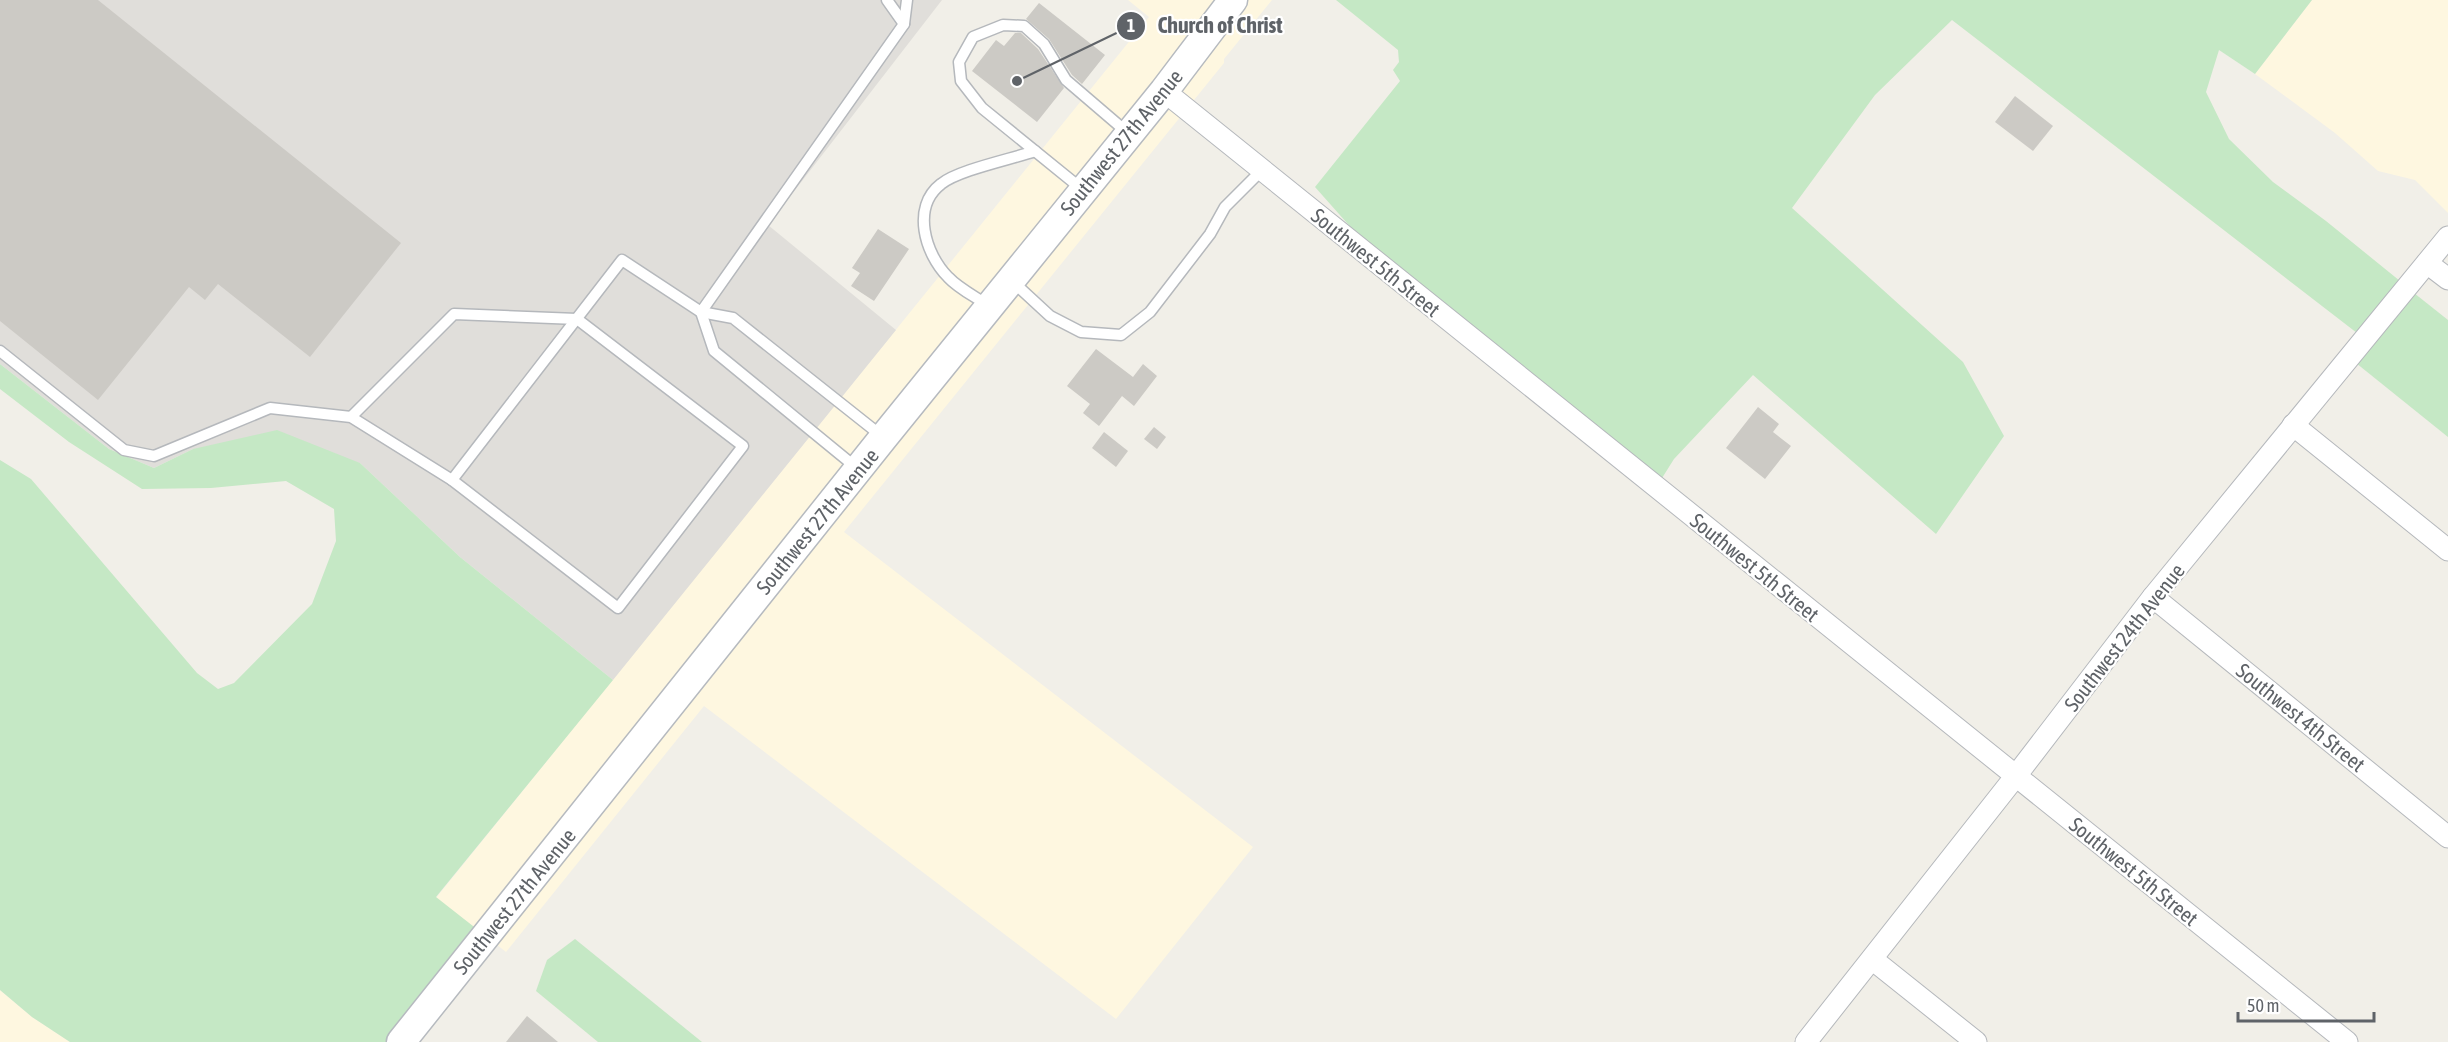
<svg xmlns="http://www.w3.org/2000/svg" width="2448" height="1042" viewBox="0 0 2448 1042" font-family="'Asap Condensed',sans-serif">
<style>
.commercial{fill:#fef7e0}
.industrial{fill:#e0deda}
.green{fill:#c5e8c5}
.building{fill:#cccac5}
.lines{fill:none;stroke-linecap:round;stroke-linejoin:round}
.service-casing{stroke:#b5b8bc;stroke-width:13}
.minor-casing{stroke:#b5b8bc;stroke-width:23}
.secondary-casing{stroke:#b6babf;stroke-width:31}
.service{stroke:#fff;stroke-width:10}
.minor{stroke:#fff;stroke-width:21}
.secondary{stroke:#fff;stroke-width:28}
.labels{text-anchor:middle;dominant-baseline:central;stroke-width:4.5;stroke-linejoin:round;paint-order:stroke}
.street-label{font-size:21px;fill:#5f6368;stroke:#fff}
.leader{fill:none;stroke:#5f6368;stroke-width:2}
.callout-dot{fill:#5f6368;stroke:#fff;stroke-width:2}
.mark-label{font-size:18px;text-anchor:middle;font-weight:bold;fill:#fff}
.callout-label{font-size:22px;text-anchor:middle;font-weight:bold;fill:#5f6368;stroke:#fff;stroke-width:4.5;stroke-linejoin:round;paint-order:stroke}
</style>
<rect width="100%" height="100%" fill="#f1efe8"/>
<!-- commercial -->
<g class="commercial">
<path d="M1128,0H1221L478,930L436,898L1149,17Z"/>
<path d="M1244,0H1272L1224,59V63L844,532L1253,847L1116,1019L704,706L506,952L492,941Z"/>
<path d="M2312,0H2448V213L2415,180L2378,171L2335,133L2255,74Z"/>
<path d="M0,990L32,1017L70,1042H0Z"/>
</g>
<!-- industrial -->
<path class="industrial" d="M0,0H942L768,225L896,330L613,680L460,557L360,463L193,449L154,468L109,449L0,364Z"/>
<!-- green -->
<g class="green">
<path d="M1336,0H2312L2255,74L2219,50L2206,92L2229,139L2273,182L2326,221L2400,281L2357,333L1952,20L1875,95L1792,208L1963,362L2004,436L1936,534L1753,375L1674,459L1657,486L1386,267L1315,187L1400,81L1393,70L1399,62L1398,50Z"/>
<path d="M2414,293L2448,320V437L2356,363Z"/>
<path d="M0,364L109,449L154,468L193,449L277,430L360,463L460,557L613,680L436,897L478,930L389,1042H70L32,1017L0,990V460L31,479L197,673L218,689L234,683L312,604L336,541L334,509L286,481L211,488L142,489L69,442L0,389Z"/>
<path d="M575,939L702,1042H598L536,991L547,960Z"/>
</g>
<!-- building -->
<g class="building">
<path d="M0,0H98L401,243L310,357L218,284L205,300L189,287L98,400L0,321Z"/>
<path d="M1039,3L1105,55L1082,84L1072,75L1049,39L1026,19Z"/>
<path d="M1015,33H1021L1038,49L1064,88L1037,122L972,71L996,40L1004,46Z"/>
<path d="M2015,96L2053,126L2033,151L1995,122Z"/>
<path d="M878,229L909,249L874,301L851,286L860,273L852,268Z"/>
<path d="M1096,349L1133,377L1143,364L1157,376L1134,406L1122,396L1099,426L1083,413L1090,404L1067,386Z"/>
<path d="M1758,407L1779,424L1773,432L1791,446L1765,479L1726,448Z"/>
<path d="M1154,427L1166,437L1157,449L1144,439Z"/>
<path d="M1104,432L1128,451L1116,467L1092,448Z"/>
<path d="M527,1016L558,1042H506Z"/>
</g>
<g class="lines">
<defs>
<g id="service">
<path d="M887,0L904,24"/>
<path d="M1083,190L982,108L961,81L959,62L973,37L1003,25L1024,26L1044,44L1066,80L1129,134"/>
<path d="M1011,280L1050,316L1081,332L1121,335L1150,312L1210,234L1225,207L1262,170"/>
<path d="M989,306C976,297 959,289 948,277C925,254 911,207 941,184C958,170 1012,159 1035,151"/>
<path d="M701,312L904,24L907,0"/>
<path d="M701,312L714,351L858,469"/>
<path d="M0,351L124,450L154,456L270,408L351,417L452,480L622,260L701,312L733,318L883,437"/>
<path d="M351,417L454,314L577,319L743,446L618,608L452,480"/>
</g>
<g id="minor">
<path d="M1164,91L2347,1042"/>
<path d="M2427,263L2448,279"/>
<path d="M2293,425L2448,550"/>
<path d="M2153,597L2448,837"/>
<path d="M1872,959L1976,1042"/>
<path d="M1806,1042L2015,777L2153,597L2448,237"/>
</g>
<path id="secondary" d="M401,1042L883,438L1164,91L1233,0"/>
</defs>
<!-- service casing -->
<use href="#service" class="service-casing"/>
<!-- minor casing -->
<use href="#minor" class="minor-casing"/>
<!-- secondary casing -->
<use href="#secondary" class="secondary-casing"/>
<!-- service -->
<use href="#service" class="service"/>
<!-- minor -->
<use href="#minor" class="minor"/>
<!-- secondary -->
<use href="#secondary" class="secondary"/>
</g>
<g class="labels">
<!-- street labels -->
<g class="street-label">
<text transform="translate(1121 142) rotate(-51)">Southwest 27th Avenue</text>
<text transform="translate(1376 262) rotate(39)">Southwest 5th Street</text>
<text transform="translate(817 521) rotate(-51)">Southwest 27th Avenue</text>
<text transform="translate(1755 567) rotate(39)">Southwest 5th Street</text>
<text transform="translate(2124 637) rotate(-52)">Southwest 24th Avenue</text>
<text transform="translate(2301 717) rotate(39)">Southwest 4th Street</text>
<text transform="translate(2134 871) rotate(39)">Southwest 5th Street</text>
<text transform="translate(514 901) rotate(-51)">Southwest 27th Avenue</text>
</g>
</g>
<!-- callouts -->
<path class="leader" d="M1017 81L1131 26"/>
<g class="callout-dot">
<circle cx="1017" cy="81" r="6"/>
<circle cx="1131" cy="26" r="15"/>
</g>
<g class="mark-label">
<text x="1131" y="32">1</text>
</g>
<g class="callout-label">
<text x="1220" y="33">Church of Christ</text>
</g>
<!-- scale -->
<path d="M2238 1012v9h136v-9" fill="none" stroke="#5f6368" stroke-width="3"/>
<text x="2247" y="1012" font-size="18" fill="#5f6368" stroke="#ffffff" stroke-width="4.5" paint-order="stroke">50 m</text>
</svg>
